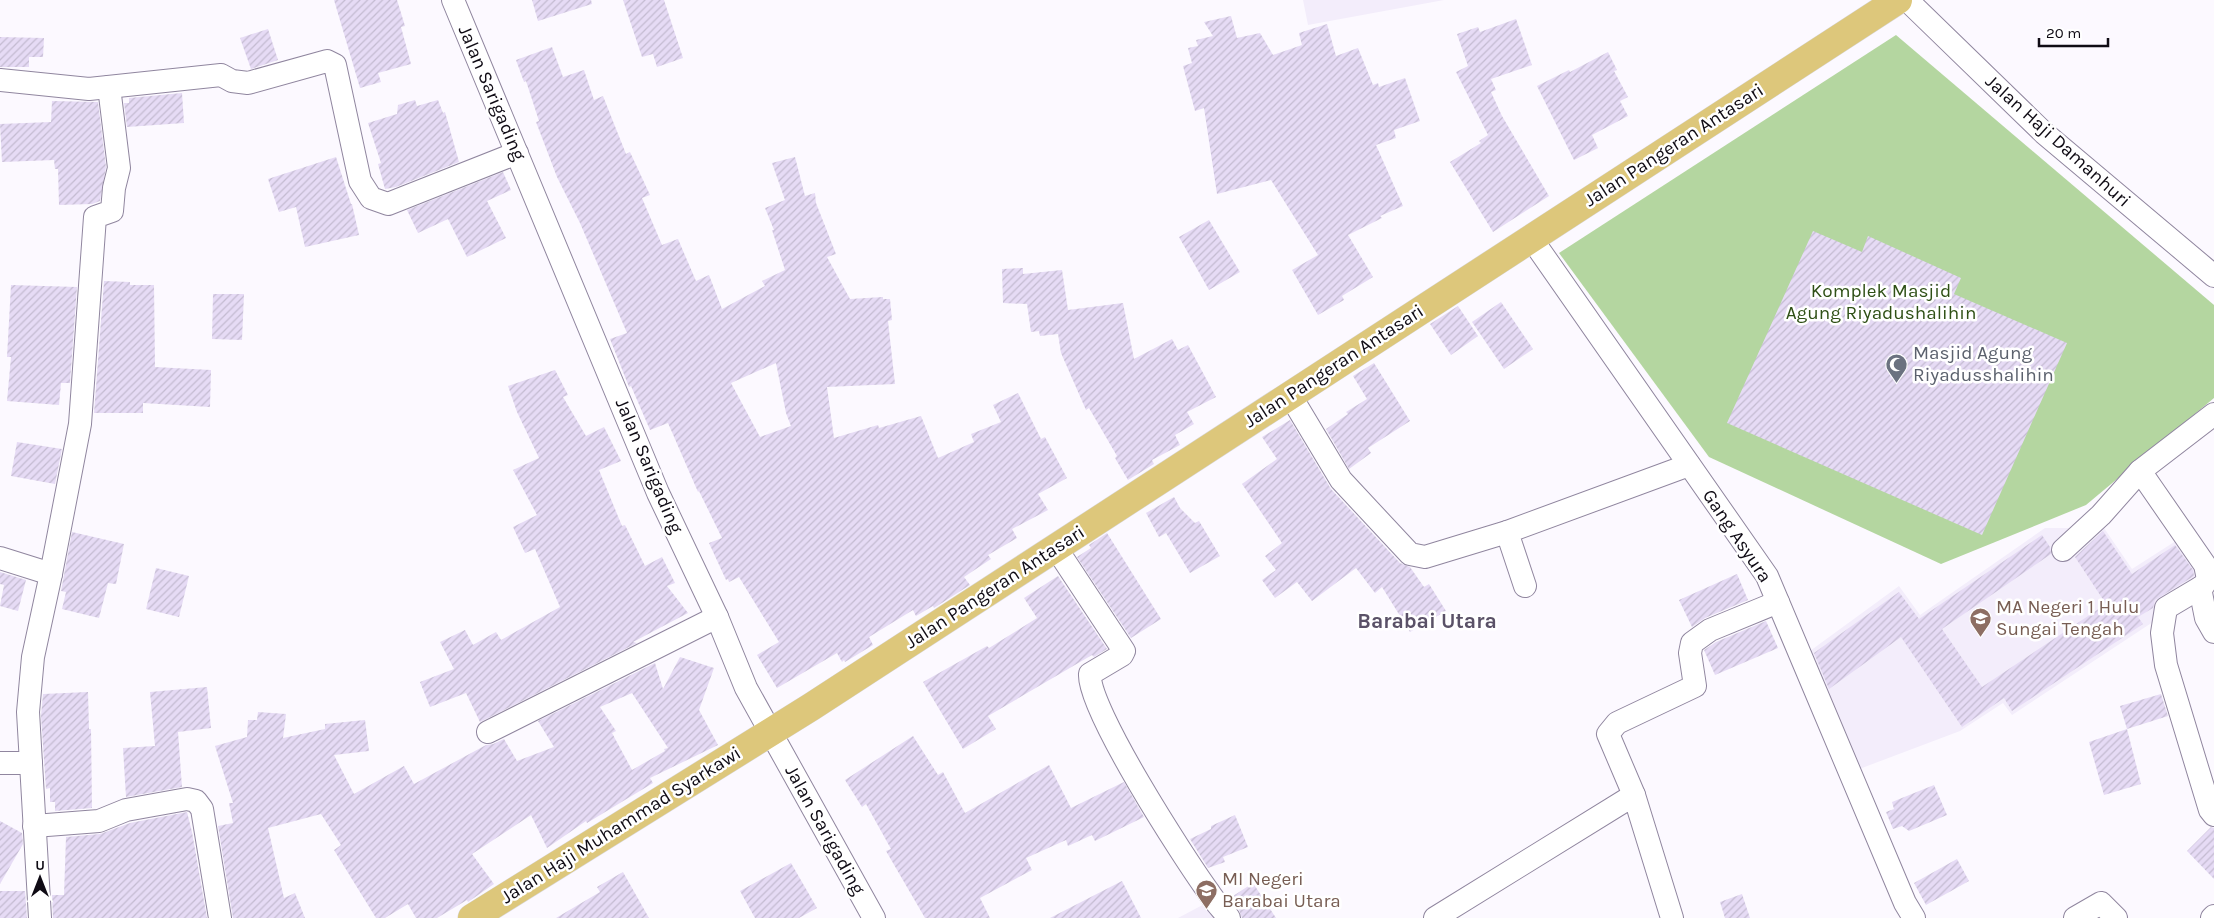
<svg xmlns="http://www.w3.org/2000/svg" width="2214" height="918" viewBox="0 0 2214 918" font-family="Karla,sans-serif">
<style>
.built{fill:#f3edfb}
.green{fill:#b4d6a0}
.building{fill:url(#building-hatch);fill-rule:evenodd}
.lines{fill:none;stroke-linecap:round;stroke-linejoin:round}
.minor-casing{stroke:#90869f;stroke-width:24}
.major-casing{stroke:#d9d8d9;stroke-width:29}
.minor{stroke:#fff;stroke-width:22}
.major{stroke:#ddc77b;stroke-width:28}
.labels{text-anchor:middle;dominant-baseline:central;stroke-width:5;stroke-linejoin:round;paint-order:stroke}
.street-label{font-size:19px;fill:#0f0b14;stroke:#fff}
.park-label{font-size:19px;fill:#2f5016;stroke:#fff}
.worship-label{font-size:19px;fill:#5b616d;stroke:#fff;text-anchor:start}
.education-label{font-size:19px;fill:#785e54;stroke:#fff;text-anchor:start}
.quarter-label{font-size:21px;font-weight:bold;fill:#5a5167;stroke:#fff}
</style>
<defs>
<pattern id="building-hatch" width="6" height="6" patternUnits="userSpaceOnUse" patternTransform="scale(1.25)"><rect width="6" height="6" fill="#e6dbf5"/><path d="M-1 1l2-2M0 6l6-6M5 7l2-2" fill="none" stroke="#c4bbd1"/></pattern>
</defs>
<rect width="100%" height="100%" fill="#fcf9ff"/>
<!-- built -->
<g class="built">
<path d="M1303,0H1444L1308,25Z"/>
<path d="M2045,528H2104L2132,569L2182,537L2212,583L2012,715L2003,703L1960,731L1854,771L1799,659L1899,586L1920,615Z"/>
<path d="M1212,900L1221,918H1178Z"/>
</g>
<!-- green -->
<path class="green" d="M1896,35L2214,305V398L2086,505L1941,564L1709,457L1559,253Z"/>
<!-- building -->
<g class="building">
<path d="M334,0H397L405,26L401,27L411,64L378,73L381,82L360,88Z"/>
<path d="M532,0H591L592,4L538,21Z"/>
<path d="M623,0H664L683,58L657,67L653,54L642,57Z"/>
<path d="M1231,16L1237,38L1260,33L1273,55L1302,45L1299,33L1327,24L1336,56L1358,48L1373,85L1378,83L1379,87L1405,78L1420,121L1394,130L1396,138L1376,145L1403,206L1380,216L1382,218L1348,235L1373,277L1342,296L1344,300L1318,315L1292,270L1318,255L1271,180L1217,194L1204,108L1195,111L1183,66L1192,63L1188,48L1198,46L1196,40L1213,36L1204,22Z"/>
<path d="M1516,19L1532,65L1491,79L1496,90L1491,92L1502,116L1549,196L1493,232L1450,162L1481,143L1479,141L1488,135L1456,72L1468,66L1457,34L1478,27L1480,32Z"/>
<path d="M268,29L278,60L251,69L240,38Z"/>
<path d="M0,37L44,38L43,57H29V67H0Z"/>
<path d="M552,47L563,77L584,70L594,100L603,96L626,154L630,152L650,195L642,198L662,245L678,239L696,281L709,275L722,309L765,286L762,281L785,270L772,230H774L765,208L785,200L772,163L795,157L805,196L815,193L816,203L836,254L827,257L850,299L883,297V299H890L892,320L888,321L895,384L827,387L834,438L878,425L879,428L921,416L938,458L974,442L971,434L1001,422L993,405L1018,393L1041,439L1045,437L1067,478L1038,494L1048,510L1012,529L1017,538L988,555L991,559L964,577L970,585L934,608L933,606L916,616L913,610L869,637L873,645L845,662L844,660L842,662L837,653L777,688L757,655L779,642L739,577L729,582L728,579L726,580L709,543L722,538L699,491L698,492L668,423L650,430L631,386L629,387L610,339L627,333L580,223L557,177L536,122L539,121L526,81L524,82L516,60ZM776,363L786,413L791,426L760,437L731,383Z"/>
<path d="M1608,52L1617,70L1614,71L1628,97L1620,101L1628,116L1592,135L1598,148L1574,160L1537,86L1569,70L1570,72Z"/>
<path d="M182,93L184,123L127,127L124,103H129V98Z"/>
<path d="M415,100L417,106L438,100L443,113L445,112L459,162L396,187L385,189L378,164L381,163L368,123L397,114L398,105Z"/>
<path d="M52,101L98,102L106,167L100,201L92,204L59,205L58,169H55L54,160L2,162L0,124L51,122Z"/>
<path d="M336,157L351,204H352L359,235L305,247L296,207L279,212L268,179Z"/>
<path d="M503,172L511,190L487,201L506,238L467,257L448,219L418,233L407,210Z"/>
<path d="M1209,220L1240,272L1209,290L1179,237Z"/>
<path d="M1813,231L1862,252L1868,236L1961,278L1954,294L2067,343L1982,535L1727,423Z"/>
<path d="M1023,268V274L1062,270L1068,310L1123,303L1134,359L1172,339L1178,350L1188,345L1216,397L1187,412L1194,424L1175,435L1180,445L1152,460L1154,464L1128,480L1115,458L1117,456L1089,408L1086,410L1061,353L1058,334L1040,336L1039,331L1031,332L1027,304L1003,303L1002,269Z"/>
<path d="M104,281L130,282V285H154L155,367L211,370L210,407L143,403V413H94Z"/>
<path d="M11,285L77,287L70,383H61L59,405L7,401L11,357H7Z"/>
<path d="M213,294H244L242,340L212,339Z"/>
<path d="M1501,302L1533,349L1504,369L1472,322Z"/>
<path d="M1458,306L1478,336L1451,355L1430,324Z"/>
<path d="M1374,363L1410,421L1368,448L1371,453L1349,469L1326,429L1348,414L1346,412L1367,399L1353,376Z"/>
<path d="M555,370L568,395L563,397L586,436L604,427L621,461L599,470L622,526L625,525L645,566L662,557L675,583L667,586L688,613L633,642L637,643L480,722L466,693L430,707L420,682L454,669L440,642L465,630L473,645L496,632L501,640L560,607L535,549L525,553L513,527L537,515L513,470L539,458L517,412L508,386Z"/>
<path d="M1290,420L1331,489L1400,563L1410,567L1424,587L1429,584L1446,611L1410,632L1382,587L1375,593L1356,568L1312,601L1297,582L1275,598L1262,580L1276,570L1265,556L1282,543L1242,484L1277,459L1262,437Z"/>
<path d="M17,442L62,449L55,484L11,476Z"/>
<path d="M1174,497L1180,508L1195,523L1199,521L1220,556L1190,573L1166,533L1159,537L1146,513Z"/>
<path d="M2103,531L2132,574L2175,545L2193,570L2194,576L2155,600L2153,608L2138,617L2143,624L2012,711L2004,698L1962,727L1901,637L1829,689L1814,653L1899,592L1919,619L2042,535L2050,547L2051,554L1942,629L1982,687L2106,604L2075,557Z"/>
<path d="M72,532L124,544L116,584L108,583L99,618L62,609L66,592L61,591Z"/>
<path d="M1107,533L1161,619L1131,638L1077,557L1091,548L1089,545Z"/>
<path d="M156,568L189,576L179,617L146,609Z"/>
<path d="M0,572L26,580L18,611L0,606L4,585L0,584Z"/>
<path d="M1737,574L1748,600L1705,618L1692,627L1679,600Z"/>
<path d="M1058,576L1107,649L1094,657L1092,655L988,716L996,729L963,749L923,682L987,646L989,648L1037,618L1024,598Z"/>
<path d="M1766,621L1778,648L1715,675L1704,650L1716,642Z"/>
<path d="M680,657L714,668L699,710L718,745L650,778L653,783L587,823L586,821L547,848L531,815L472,854L494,884L468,902L467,900L437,918H416L408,904L385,918H376L334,850L341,845L321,814L268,828L284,898L295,893L305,918H233L218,826L233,823L229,803H233L215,746L247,737L248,720H257L258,712L286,714L283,738L325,729V724L365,720L369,751L334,755L354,794L404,766L414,784L486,745L493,744L504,739L517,761L554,747L538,721L655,663L663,689ZM632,693L668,748L664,749L665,751L632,770L612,733L616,731L600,707Z"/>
<path d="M207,687L211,728L178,732L182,787L126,797L123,748L155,746L150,692Z"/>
<path d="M88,692L89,729H91L92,808L55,811V802H50V788L46,789L41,716L43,694Z"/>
<path d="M2161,694L2168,716L2127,729L2120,706Z"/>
<path d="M2127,729L2141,784L2104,795L2089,742Z"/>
<path d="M913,736L938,775L943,772L965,813L1049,765L1071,808L1124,782L1144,817L1095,841L1092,835L1068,846L1066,840L1026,858L1032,870L980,898L990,918H925L886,851L891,849L866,804L862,807L845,780Z"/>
<path d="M1934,785L1947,815L1909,831L1902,826L1893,829L1886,812L1894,809L1892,802Z"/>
<path d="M187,812L192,832L207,918H53L52,895H64L66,837L100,834L130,823Z"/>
<path d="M1235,815L1248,847L1223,857L1225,862L1208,868L1190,839L1211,829V826Z"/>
<path d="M0,821L22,833L23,844L0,884Z"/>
<path d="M2211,827L2214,828V879L2187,851Z"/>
<path d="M1957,859L1969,881L1926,905L1914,883Z"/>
<path d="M791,863L817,908L799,918H755L740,891Z"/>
<path d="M623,872L649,918H556L600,892L597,887Z"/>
<path d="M1122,881L1141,918H1050Z"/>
<path d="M1253,883L1276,918H1242L1239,910L1230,898Z"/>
<path d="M0,891H25L27,918H0Z"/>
<path d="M1742,894L1750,918H1725L1720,902Z"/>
</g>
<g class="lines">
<defs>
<g id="minor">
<path d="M453,0L658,493L717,617L746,688L874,918"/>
<path d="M1907,0L2044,133L2214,276"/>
<path d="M0,80L89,89L221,75L232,81L248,83L327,61L335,65L360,181L371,198L388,204L517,153"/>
<path d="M1531,238L1767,576L1905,903L1914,918"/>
<path d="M1290,395L1341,480L1410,554L1425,557L1507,532"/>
<path d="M2140,471L2205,565L2208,579L2203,586L2166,608L2162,633L2166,665L2210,810L2214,815"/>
<path d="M1056,548L1124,651L1122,655L1090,674C1087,708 1184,858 1208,891C1214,901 1222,909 1229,918"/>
<path d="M2063,550L2101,515L2140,471L2214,414"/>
<path d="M0,558L51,574"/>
<path d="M1525,586L1507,532L1689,465"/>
<path d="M2200,588L2206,618L2214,632"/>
<path d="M488,732L717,617"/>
<path d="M0,763H31"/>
<path d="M1634,795L1608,734L1617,723L1695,686L1690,653L1692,643L1710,630L1778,602"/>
<path d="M34,826L99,821L126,810L187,799L196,801L202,809L220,918"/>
<path d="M40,918L28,712L33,657L51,574L80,424L95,217L112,211L114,188L119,168L109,87"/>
<path d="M1435,918L1634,795L1672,918"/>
<path d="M2075,918L2101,903L2116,918"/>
<path d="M2212,918L2214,916"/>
</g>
<path id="major" d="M472,918L811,707L1898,0"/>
</defs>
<!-- minor casing -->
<use href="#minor" class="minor-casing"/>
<!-- major casing -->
<use href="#major" class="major-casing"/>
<!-- minor -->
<use href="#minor" class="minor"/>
<!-- major -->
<use href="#major" class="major"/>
</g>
<!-- icons -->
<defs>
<symbol id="mosque-pin" viewBox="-11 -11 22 30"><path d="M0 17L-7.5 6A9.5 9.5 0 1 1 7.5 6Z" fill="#6b7280" stroke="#fff"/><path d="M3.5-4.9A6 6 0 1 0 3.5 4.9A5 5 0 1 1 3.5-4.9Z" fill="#fff"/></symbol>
<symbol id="school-pin" viewBox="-11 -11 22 30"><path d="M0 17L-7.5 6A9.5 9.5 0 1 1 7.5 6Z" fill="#8d6e63" stroke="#fff"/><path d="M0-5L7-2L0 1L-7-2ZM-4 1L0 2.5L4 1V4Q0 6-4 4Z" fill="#fff"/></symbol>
</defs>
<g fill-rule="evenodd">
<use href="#mosque-pin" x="1884" y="352" width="25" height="34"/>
<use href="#school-pin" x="1968" y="606" width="25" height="34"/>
<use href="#school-pin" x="1194" y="878" width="25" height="34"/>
</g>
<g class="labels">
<!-- street labels -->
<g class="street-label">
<text transform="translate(492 93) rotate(67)">Jalan Sarigading</text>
<text transform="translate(2058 141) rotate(42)">Jalan Haji Damanhuri</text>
<text transform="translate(1674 145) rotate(-33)">Jalan Pangeran Antasari</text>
<text transform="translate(1334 366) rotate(-33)">Jalan Pangeran Antasari</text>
<text transform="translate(649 466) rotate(67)">Jalan Sarigading</text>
<text transform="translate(1737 536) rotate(56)">Gang Asyura</text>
<text transform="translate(995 587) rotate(-33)">Jalan Pangeran Antasari</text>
<text transform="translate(621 825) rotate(-32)">Jalan Haji Muhammad Syarkawi</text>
<text transform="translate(825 830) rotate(61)">Jalan Sarigading</text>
</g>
<!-- park labels -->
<g class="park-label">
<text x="1881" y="291">Komplek Masjid<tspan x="1881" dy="22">Agung Riyadushalihin</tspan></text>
</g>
<!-- worship labels -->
<g class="worship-label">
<text x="1913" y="353">Masjid Agung<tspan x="1913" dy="22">Riyadusshalihin</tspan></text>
</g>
<!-- education labels -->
<g class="education-label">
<text x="1996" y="607">MA Negeri 1 Hulu<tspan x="1996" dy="22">Sungai Tengah</tspan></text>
<text x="1222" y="879">MI Negeri<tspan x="1222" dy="22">Barabai Utara</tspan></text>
</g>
<!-- quarter labels -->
<g class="quarter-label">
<text x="1427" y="621">Barabai Utara</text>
</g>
</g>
<!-- north arrow -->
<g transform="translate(40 878)" stroke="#ffffff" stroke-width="4" paint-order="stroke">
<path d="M0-4L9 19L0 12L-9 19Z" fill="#0f0b14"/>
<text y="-8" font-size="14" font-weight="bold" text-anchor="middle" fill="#0f0b14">U</text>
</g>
<!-- scale -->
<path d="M2039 38v8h69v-8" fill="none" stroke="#0f0b14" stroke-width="2.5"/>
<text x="2046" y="38" font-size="15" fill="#0f0b14" stroke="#ffffff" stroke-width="4" paint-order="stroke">20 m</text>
</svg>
